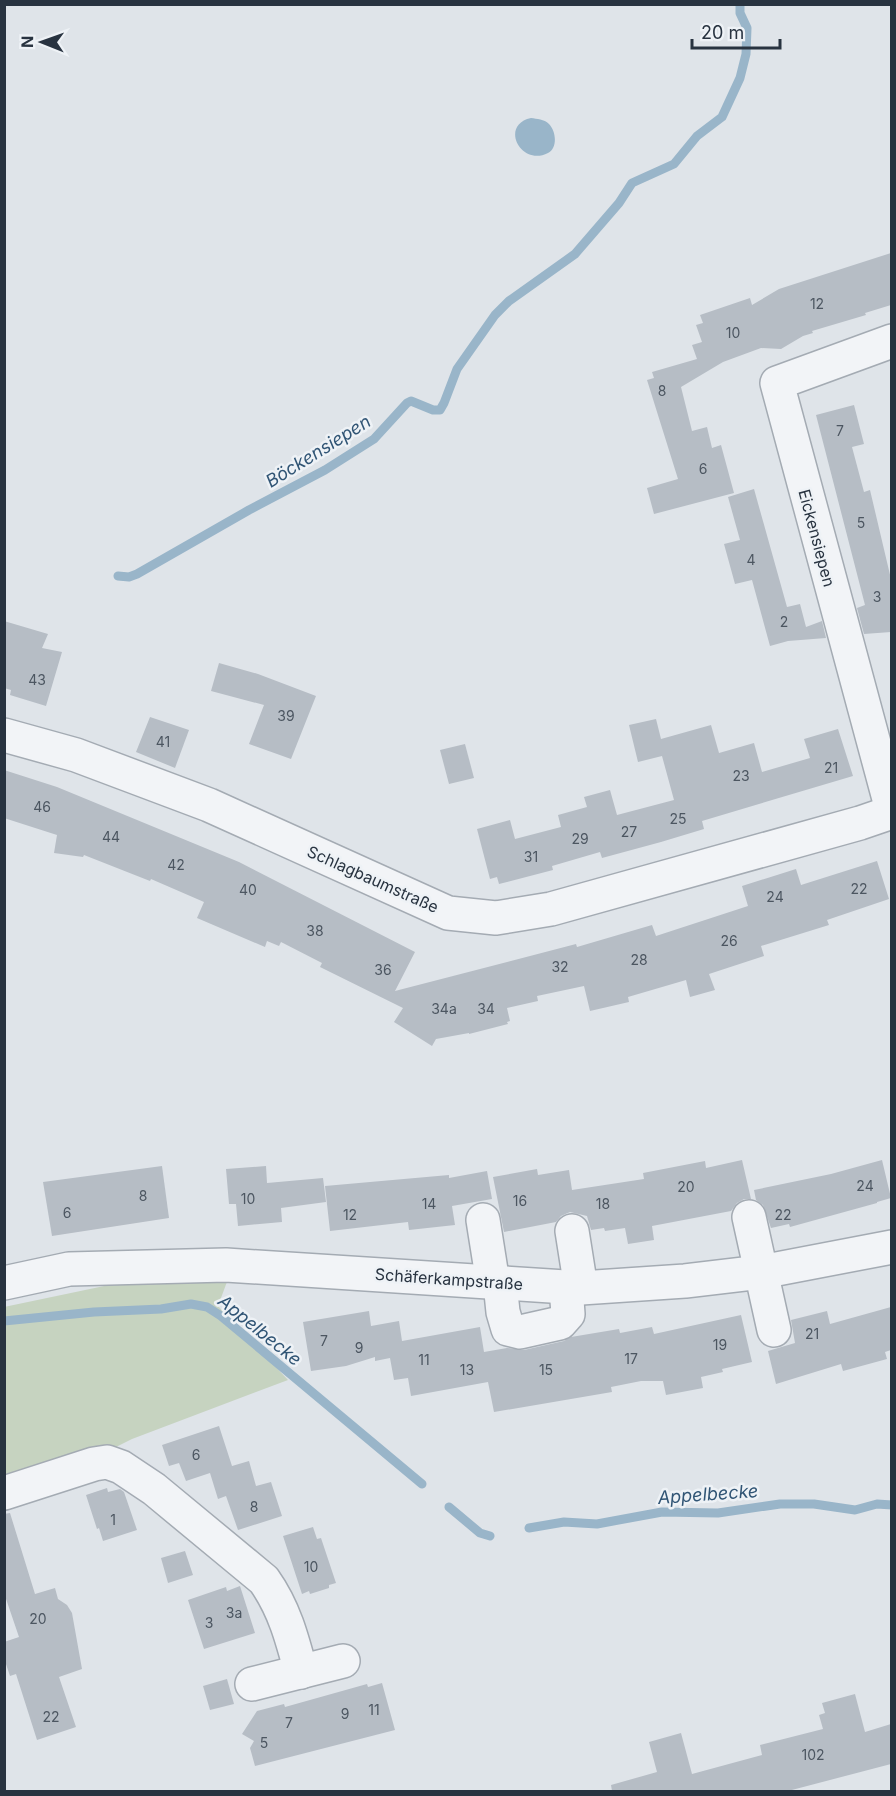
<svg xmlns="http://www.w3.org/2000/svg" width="896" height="1796" viewBox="0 0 896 1796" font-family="Inter,sans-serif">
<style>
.green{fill:#c6d3c0}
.water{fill:#99b5c9}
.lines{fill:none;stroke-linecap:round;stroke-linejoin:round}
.stream{stroke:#99b5c9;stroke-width:9}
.building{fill:#b6bdc5}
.minor-casing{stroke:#a4abb3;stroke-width:36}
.minor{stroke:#f2f4f7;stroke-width:33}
.labels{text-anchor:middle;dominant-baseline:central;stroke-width:5;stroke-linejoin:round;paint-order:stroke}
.number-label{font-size:14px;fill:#4c5661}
.street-label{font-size:16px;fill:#283340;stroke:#eef2f6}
.water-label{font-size:18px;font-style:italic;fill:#315575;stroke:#eef2f6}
</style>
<rect width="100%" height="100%" fill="#dfe4e9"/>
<!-- green -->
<path class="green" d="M169,1269L231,1271L218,1306L288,1380L132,1439L94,1458L5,1489L4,1307L109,1285Z"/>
<!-- water -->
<path class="water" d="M531,118C537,119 544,119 549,124C556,131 558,148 548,153C521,167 499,125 531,118Z"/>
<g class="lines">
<!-- stream -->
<g class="stream">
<path d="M118,576L129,577L137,574L249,510L325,470L374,439L407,403L411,401L433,410H440L444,403L457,369L495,315L509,301L575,254L619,203L632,183L674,164L697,136L722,117L740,78L746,54L747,28L740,13V4"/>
<path d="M4,1321L94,1312L161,1309L191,1304L207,1307L221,1316L422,1484"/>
<path d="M449,1507L480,1533L490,1536"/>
<path d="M529,1528L564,1522L597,1524L662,1512L718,1513L780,1504H814L855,1510L877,1504L892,1505"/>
</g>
</g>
<!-- building -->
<g class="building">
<path d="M891,253V305L865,313L866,315L812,331L813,333L803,336L781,349L761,348L723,362L681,387L692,431L707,427L712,448L721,445L734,493L654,514L647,488L678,479L647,380L654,378L652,372L697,359L692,345L702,342L696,325L703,323L700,315L750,298L752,305L779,289Z"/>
<path d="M854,405L864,444L852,447L864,492L870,490L891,579V632L864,634L857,608L865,605L816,415Z"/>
<path d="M754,489L787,607L800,604L806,627L822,621L826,638L788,641L770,646L752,580L735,584L724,544L740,540L728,497Z"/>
<path d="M4,621L48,634L42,648L62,652L46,706L10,695L11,690L4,688Z"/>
<path d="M219,663L258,674L316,696L291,759L249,744L264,705L211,691Z"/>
<path d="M150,717L189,730L175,768L136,752Z"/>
<path d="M656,719L661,739L711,725L719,753L754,743L762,772L810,758L804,739L838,729L853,776L702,821L704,829L661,842L602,858L600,852L552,866L553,870L499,884L497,877L490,879L477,829L510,820L515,839L561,827L558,815L587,807L584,797L610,790L617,815L674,800L662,756L638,762L629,725Z"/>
<path d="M465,744L474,778L449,784L440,750Z"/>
<path d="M4,770L57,787L239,862L415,952L395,991L576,944L577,947L652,925L656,936L748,906L742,886L796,869L801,885L877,861L889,899L827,920L829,925L761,946L764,956L709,974L715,990L690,997L686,980L628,997L629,1002L590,1011L584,986L537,996L538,1001L507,1008L510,1021L507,1022L508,1024L469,1034V1033L436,1039L432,1046L394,1022L403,1008L320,967L322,963L281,942L279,946L267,941L265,947L197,918L204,902L151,879L150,881L84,855L83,857L54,853L57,835L4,818Z"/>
<path d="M742,1160L751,1199H744L737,1203L731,1211L652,1226L654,1240L628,1244L625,1228L605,1231L604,1228L591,1230L587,1216L570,1212L561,1216L556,1222L504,1232L493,1177L537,1169L538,1175L569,1170L572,1190L644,1179L643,1173L705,1161L706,1168Z"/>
<path d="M882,1160L891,1198L877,1202V1203L790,1227L789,1224L771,1228L763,1205L756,1200L754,1190L831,1174Z"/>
<path d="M162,1166L169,1218L52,1236L43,1182Z"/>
<path d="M266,1166L267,1183L323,1178L326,1202L281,1208L282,1222L238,1226L236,1204H229L226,1169Z"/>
<path d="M487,1171L492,1199L452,1206L455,1225L409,1230L408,1222L330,1231L325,1186L449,1175V1178Z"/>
<path d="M891,1307V1350L885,1352L887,1359L843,1371L841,1364L776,1384L768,1351L795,1343L791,1320L827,1311L830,1324Z"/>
<path d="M369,1311L371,1326L399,1321L402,1341L480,1327L484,1352L507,1348L524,1350L564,1341L571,1337L619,1329L620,1333L652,1327L654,1334L741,1315L752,1362L722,1369L723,1372L701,1377L703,1388L666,1395L663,1381H641L611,1387L612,1392L494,1412L488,1382L411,1396L408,1378L394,1380L390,1358L375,1361V1357L346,1366L311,1371L303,1322Z"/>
<path d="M219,1426L232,1466L249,1461L256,1486L271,1482L282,1516L238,1530L226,1496L218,1499L210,1473L186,1481L179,1463L169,1466L162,1445Z"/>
<path d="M107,1488L108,1492L120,1489L124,1492L137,1530L103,1541L99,1528L97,1529L86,1495Z"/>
<path d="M10,1513L35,1594L55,1588L58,1599L67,1605L72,1613L82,1669L59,1677L76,1727L37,1740L16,1674L10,1676L4,1658V1642L19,1637L4,1593V1514Z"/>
<path d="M313,1527L317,1539L321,1538L336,1583L329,1585V1588L310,1594L309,1591L302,1594L283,1536Z"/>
<path d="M185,1551L193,1575L168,1583L161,1558Z"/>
<path d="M240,1586L255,1633L204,1649L188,1600L226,1587L227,1591Z"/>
<path d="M227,1679L234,1704L210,1710L203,1686Z"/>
<path d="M382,1683L395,1730L255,1766L250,1748L254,1741L242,1734L257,1711L284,1704L285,1707L367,1684L368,1687Z"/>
<path d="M855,1694L865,1732L891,1724V1764L788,1791H612L611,1785L657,1772L649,1742L681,1733L692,1774L762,1755L760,1745L823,1729L819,1715L825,1713L822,1703Z"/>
</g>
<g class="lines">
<defs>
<g id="minor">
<path d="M892,341L777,383L892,810"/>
<path d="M4,735L76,755L209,805L448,913L496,918L551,909L860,823L892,812"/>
<path d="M749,1217L774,1330"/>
<path d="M483,1220L493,1283"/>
<path d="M572,1231L581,1288"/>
<path d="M4,1283L69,1269L226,1265L581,1288L685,1281L761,1272L892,1247"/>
<path d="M500,1283L503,1312L508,1329L520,1332L560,1323L568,1314L566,1287"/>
<path d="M4,1493L94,1464L107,1462L121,1467L154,1489L264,1580C284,1608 292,1638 301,1672"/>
<path d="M252,1684L343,1661"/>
</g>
</defs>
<!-- minor casing -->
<use href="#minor" class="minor-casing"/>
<!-- minor -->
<use href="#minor" class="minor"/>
</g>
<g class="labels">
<!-- number labels -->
<g class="number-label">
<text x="817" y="303">12</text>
<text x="733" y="332">10</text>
<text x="662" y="390">8</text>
<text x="840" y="430">7</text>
<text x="703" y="468">6</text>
<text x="861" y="522">5</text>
<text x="751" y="559">4</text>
<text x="877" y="596">3</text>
<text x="784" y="621">2</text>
<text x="37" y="679">43</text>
<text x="286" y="715">39</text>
<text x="163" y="741">41</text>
<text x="831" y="767">21</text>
<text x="741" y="775">23</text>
<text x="42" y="806">46</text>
<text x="678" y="818">25</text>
<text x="629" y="831">27</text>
<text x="111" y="836">44</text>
<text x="580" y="838">29</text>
<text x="531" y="856">31</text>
<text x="176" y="864">42</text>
<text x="859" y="888">22</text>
<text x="248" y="889">40</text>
<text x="775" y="896">24</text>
<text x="315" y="930">38</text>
<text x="729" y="940">26</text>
<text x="639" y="959">28</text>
<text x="560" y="966">32</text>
<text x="383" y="969">36</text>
<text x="444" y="1008">34a</text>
<text x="486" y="1008">34</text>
<text x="865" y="1185">24</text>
<text x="686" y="1186">20</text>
<text x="143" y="1195">8</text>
<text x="248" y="1198">10</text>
<text x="520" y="1200">16</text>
<text x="429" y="1203">14</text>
<text x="603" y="1203">18</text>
<text x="67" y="1212">6</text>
<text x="350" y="1214">12</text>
<text x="783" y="1214">22</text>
<text x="812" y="1333">21</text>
<text x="324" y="1340">7</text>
<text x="720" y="1344">19</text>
<text x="359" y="1347">9</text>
<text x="631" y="1358">17</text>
<text x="424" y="1359">11</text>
<text x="467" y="1369">13</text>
<text x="546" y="1369">15</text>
<text x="196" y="1454">6</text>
<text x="254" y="1506">8</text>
<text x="113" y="1519">1</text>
<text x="311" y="1566">10</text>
<text x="234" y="1612">3a</text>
<text x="38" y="1618">20</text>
<text x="209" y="1622">3</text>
<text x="374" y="1709">11</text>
<text x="345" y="1713">9</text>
<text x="51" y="1716">22</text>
<text x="289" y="1722">7</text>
<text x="264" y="1742">5</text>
<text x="813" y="1754">102</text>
</g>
<!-- street labels -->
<g class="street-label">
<text transform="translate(817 538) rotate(75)">Eickensiepen</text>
<text transform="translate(373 879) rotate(24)">Schlagbaumstraße</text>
<text transform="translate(449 1279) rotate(4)">Schäferkampstraße</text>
</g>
<!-- water labels -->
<g class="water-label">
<text transform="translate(318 451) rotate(-32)">Böckensiepen</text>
<text transform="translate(260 1330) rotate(39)">Appelbecke</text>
<text transform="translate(708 1494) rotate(-4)">Appelbecke</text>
</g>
</g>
<!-- border -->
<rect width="896" height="1796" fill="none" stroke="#283340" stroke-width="12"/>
<!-- north arrow -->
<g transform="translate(42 42) rotate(271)" stroke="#eef2f6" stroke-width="4.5" paint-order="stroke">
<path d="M0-4.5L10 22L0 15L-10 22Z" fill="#283340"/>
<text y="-9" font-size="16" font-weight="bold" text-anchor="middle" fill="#283340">N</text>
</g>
<!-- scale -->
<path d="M692 39v9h88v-9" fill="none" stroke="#283340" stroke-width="3"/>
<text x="701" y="39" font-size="18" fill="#283340" stroke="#eef2f6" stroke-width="4.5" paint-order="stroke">20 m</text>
</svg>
